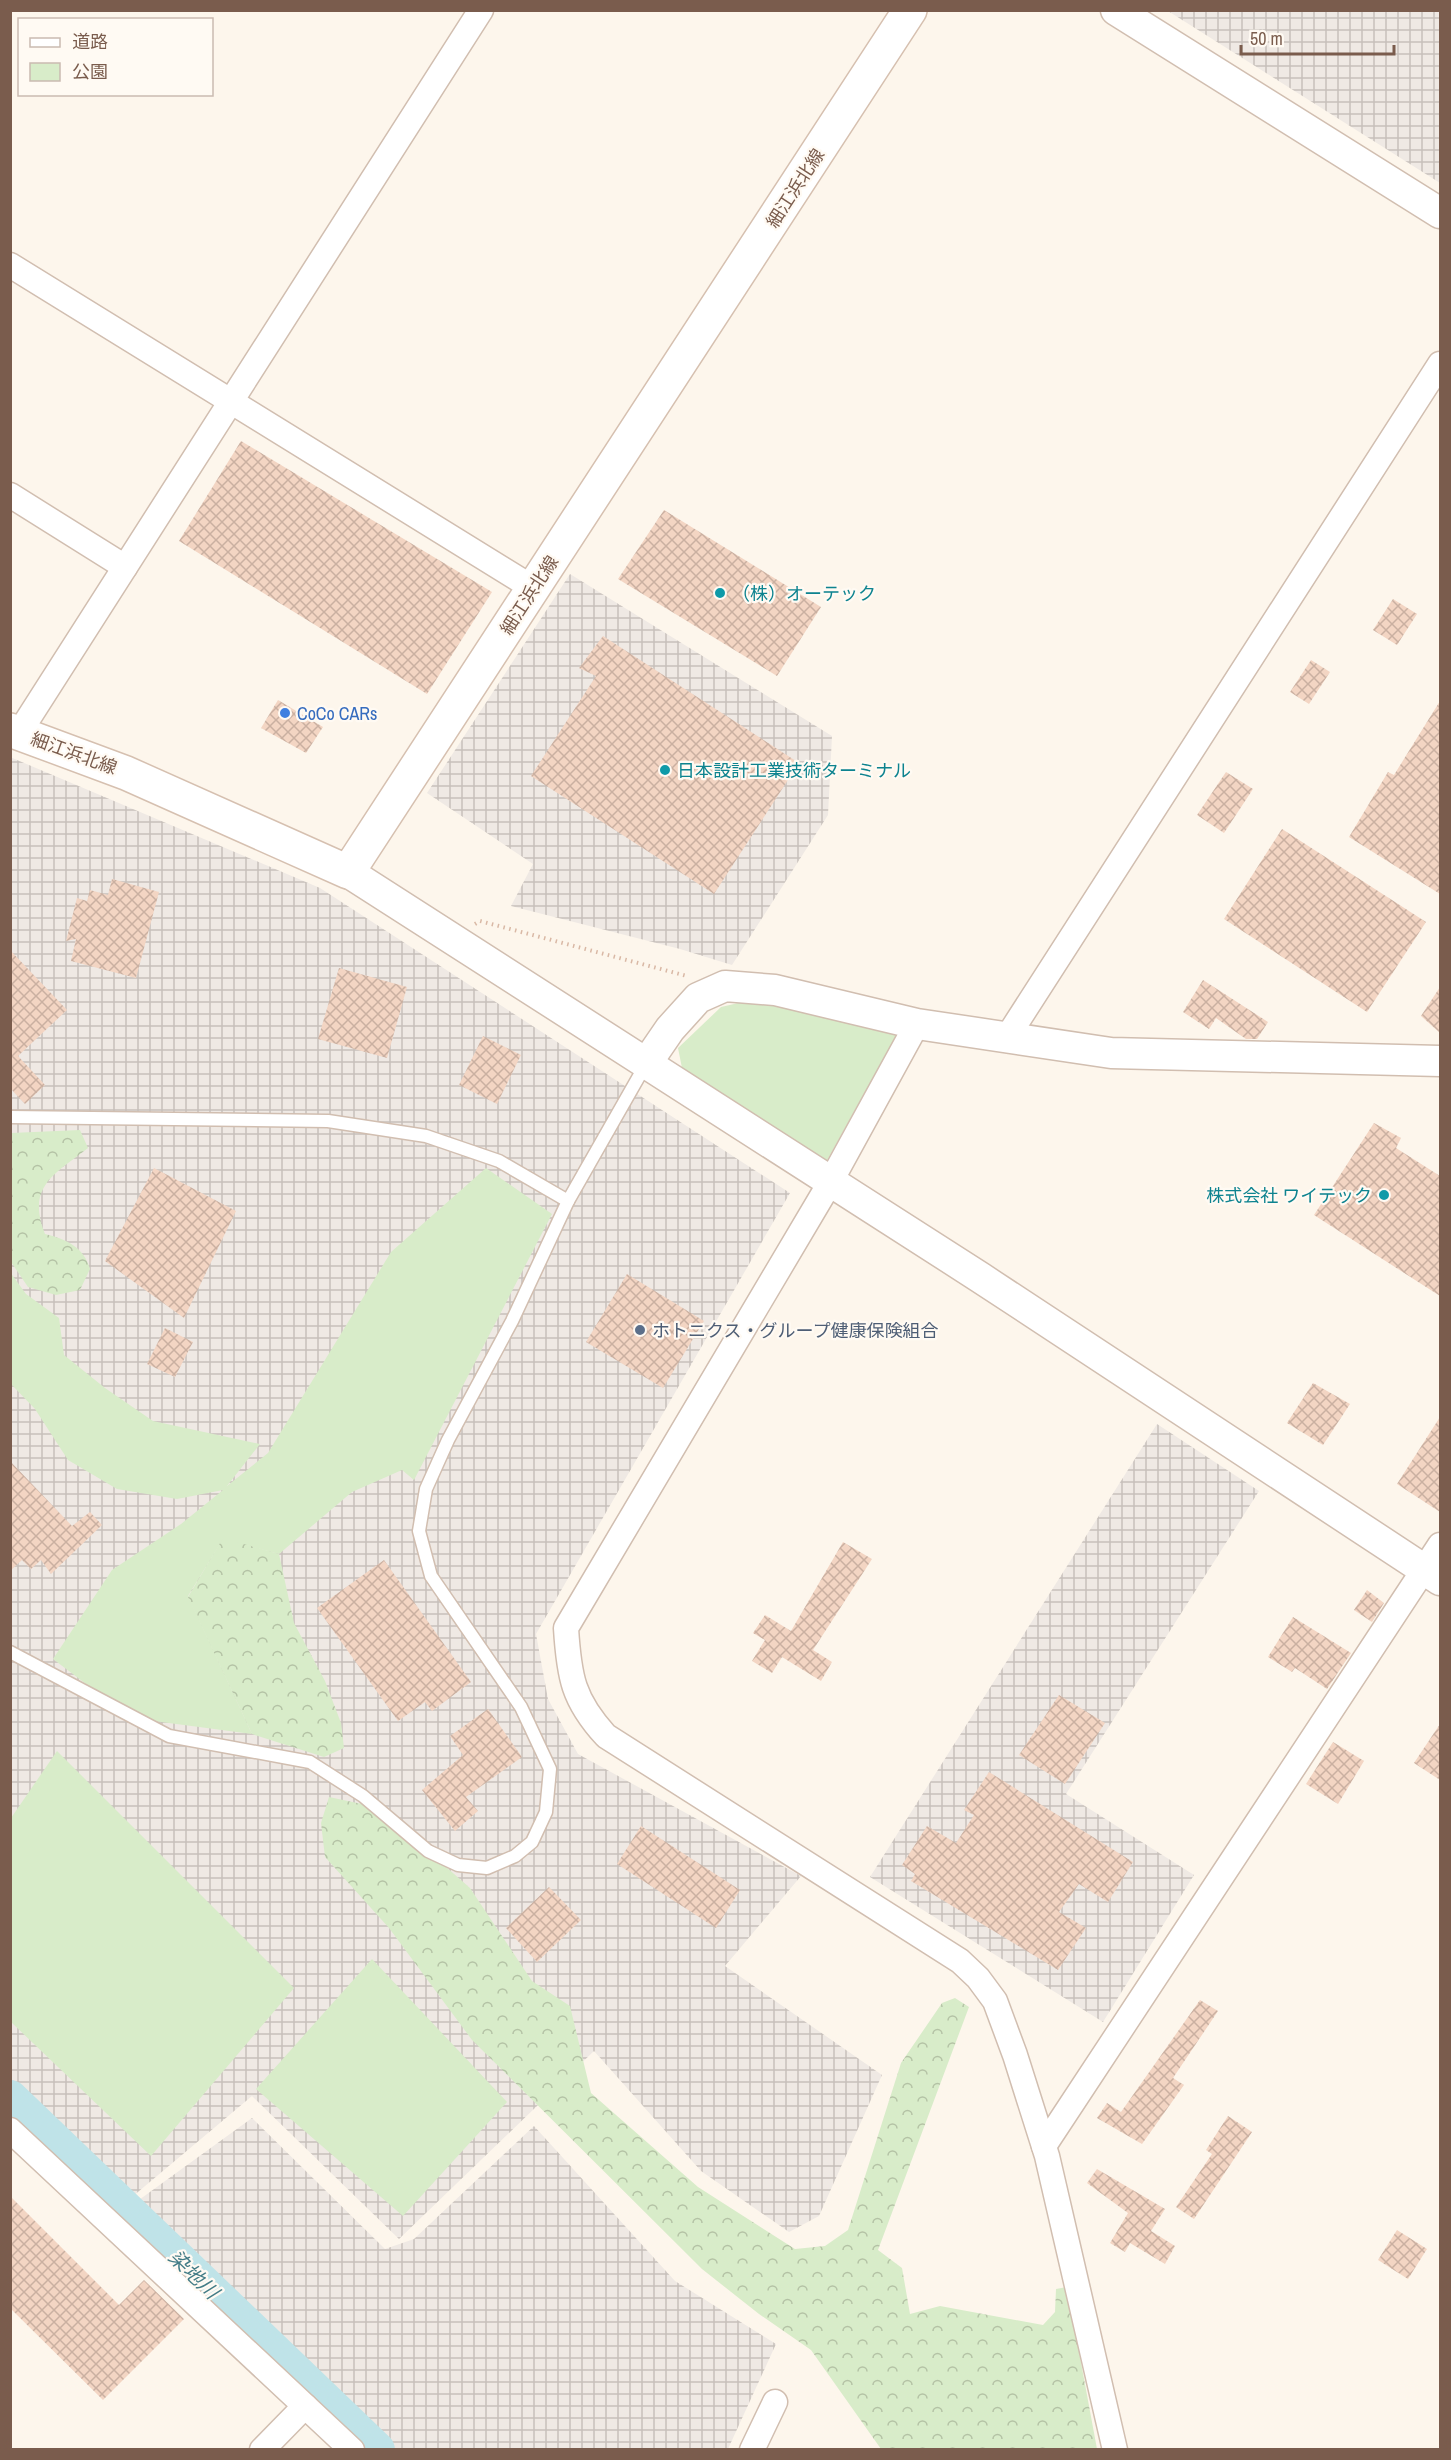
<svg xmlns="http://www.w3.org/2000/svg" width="1451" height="2460" viewBox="0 0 1451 2460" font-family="'Archivo Narrow','Noto Sans JP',sans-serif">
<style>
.industrial{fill:url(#industrial-grid)}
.green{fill:#d8ecc9}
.forest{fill:url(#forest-crowns)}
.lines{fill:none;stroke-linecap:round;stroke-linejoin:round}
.river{stroke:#bfe3e8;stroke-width:36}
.building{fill:url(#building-cross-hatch)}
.service-casing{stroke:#d1beb0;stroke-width:15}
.minor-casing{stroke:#d1beb0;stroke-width:27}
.tertiary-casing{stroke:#d1beb0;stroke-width:33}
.secondary-casing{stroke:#d6c0b0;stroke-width:36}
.path{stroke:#d9b8a5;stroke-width:4;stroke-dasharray:1.5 4.5;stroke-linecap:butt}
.service{stroke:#fff;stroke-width:12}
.minor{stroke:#fff;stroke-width:24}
.tertiary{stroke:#fff;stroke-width:30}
.secondary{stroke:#fff;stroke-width:33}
.culture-dot{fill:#0f9aa8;stroke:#fffaf3;stroke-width:2}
.shop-dot{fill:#3f7fe0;stroke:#fffaf3;stroke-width:2}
.service-dot{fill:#5c6f8a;stroke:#fffaf3;stroke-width:2}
.labels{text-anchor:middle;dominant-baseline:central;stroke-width:4.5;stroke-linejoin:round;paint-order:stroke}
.street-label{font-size:18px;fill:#7a5c4d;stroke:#fffaf3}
.culture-label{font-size:18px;fill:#0d838f;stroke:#fffaf3;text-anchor:start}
.shop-label{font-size:18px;fill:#366cbe;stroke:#fffaf3;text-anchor:start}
.service-label{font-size:18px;fill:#4e5e75;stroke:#fffaf3;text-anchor:start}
.water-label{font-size:20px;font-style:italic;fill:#437c86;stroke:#fffaf3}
</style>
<defs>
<pattern id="industrial-grid" width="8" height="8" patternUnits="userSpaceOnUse" patternTransform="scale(1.5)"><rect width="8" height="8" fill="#efe9e4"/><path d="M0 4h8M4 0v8" fill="none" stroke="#c7c0bb"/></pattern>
<pattern id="forest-crowns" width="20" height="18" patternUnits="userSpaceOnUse" patternTransform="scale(1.5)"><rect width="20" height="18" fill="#d8ecc9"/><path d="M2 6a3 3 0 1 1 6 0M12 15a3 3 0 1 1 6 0" fill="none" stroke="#b4c2a5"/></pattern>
<pattern id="building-cross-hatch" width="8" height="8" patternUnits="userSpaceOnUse" patternTransform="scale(1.5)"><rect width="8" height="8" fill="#f3d5c3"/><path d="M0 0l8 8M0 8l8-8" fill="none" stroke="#cab0a1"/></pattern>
</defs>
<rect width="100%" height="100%" fill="#fdf6ec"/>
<!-- industrial -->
<g class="industrial">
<path d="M1168,11H1440V183Z"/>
<path d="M570,574L832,736L828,815L732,965L680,949L511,906L533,864L427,793Z"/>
<path d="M10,757L320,888L790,1193L536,1634L548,1699L578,1754L801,1876L725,1966L882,2075L819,2216L789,2232L701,2171L594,2051L399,2239L252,2096L132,2197L11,2080Z"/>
<path d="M1157,1424L1259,1491L1066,1794L1194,1875L1103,2022L870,1877Z"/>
<path d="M252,2118L385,2249L414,2239L534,2126L675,2281L776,2344L728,2449H388L132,2205Z"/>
</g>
<!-- green -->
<g class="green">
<path d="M760,998L898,1033L825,1164L684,1078L678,1048L721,1007Z"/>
<path d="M486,1168L552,1214L414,1480L402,1470L352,1492L279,1554L223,1539L188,1596L252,1734L131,1718L53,1659L112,1570L181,1524L223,1490L177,1499L117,1489L68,1460L35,1409L11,1384L10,1272L26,1294L59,1318L64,1355L105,1388L153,1421L260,1444L227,1486L268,1453L391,1252Z"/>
<path d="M57,1751L294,1988L151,2156L11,2022V1818Z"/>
<path d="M372,1959L507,2102L403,2216L256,2089Z"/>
</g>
<!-- forest -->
<g class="forest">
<path d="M80,1130L88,1148C55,1174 26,1186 45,1234C66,1239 84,1247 90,1269L80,1290L56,1295L28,1287L11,1262V1133Z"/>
<path d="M223,1538L279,1554L294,1623L325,1681L341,1723L344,1748L324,1757L252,1734L188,1597Z"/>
<path d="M329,1797L376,1807L428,1851L470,1888L532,1981L570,2006L591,2093L698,2187L795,2249L825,2246L848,2230L901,2063L942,2003L955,1998L969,2007L878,2250L902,2268L910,2314L940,2306L1043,2325L1055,2312L1056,2289L1067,2287L1097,2449H881L811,2350L759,2314L702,2269L472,2040L389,1928L325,1857L321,1823Z"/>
</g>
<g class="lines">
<!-- river -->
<path class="river" d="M10,2098L377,2450"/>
</g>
<!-- building -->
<g class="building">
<path d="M241,441L492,592L427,694L179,541Z"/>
<path d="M664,510L821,607L777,676L618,579Z"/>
<path d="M1393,599L1417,614L1397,645L1373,630Z"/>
<path d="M603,636L799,763L714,894L531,776L596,676L579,668Z"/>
<path d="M1311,660L1330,672L1309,704L1290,692Z"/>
<path d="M278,700L323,727L306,753L261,728Z"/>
<path d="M1440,701V894L1349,837L1388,772L1394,775Z"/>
<path d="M1226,772L1253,789L1224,833L1197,815Z"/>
<path d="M1282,829L1426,922L1367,1012L1224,919Z"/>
<path d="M112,879L159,892L136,978L71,961L76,939L66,941L77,898L87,901L90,890L108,895Z"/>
<path d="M10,950L67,1010L18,1056L45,1085L25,1104L10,1088Z"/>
<path d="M339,968L407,987L387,1058L318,1039Z"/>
<path d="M1203,980L1268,1022L1257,1039H1246L1216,1018L1209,1029L1183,1012Z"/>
<path d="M1440,987V1033L1421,1016Z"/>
<path d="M483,1036L521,1055L497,1104L459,1085Z"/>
<path d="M1374,1123L1401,1138L1396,1148L1440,1176V1296L1314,1215Z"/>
<path d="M154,1168L236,1211L184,1318L105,1261Z"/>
<path d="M627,1274L704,1321L663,1388L586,1342Z"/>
<path d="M165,1328L193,1342L175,1377L147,1364Z"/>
<path d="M1313,1383L1350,1404L1323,1445L1287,1423Z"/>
<path d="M1440,1417V1512L1397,1484Z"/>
<path d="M10,1461L72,1526L90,1512L102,1525L51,1574L41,1560L31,1569L22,1560L10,1571Z"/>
<path d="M843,1542L872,1559L813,1650L832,1662L821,1681L782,1657L772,1673L752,1661L765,1640L753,1633L765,1615L791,1631Z"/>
<path d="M384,1560L471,1682L432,1711L425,1702L398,1721L317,1608Z"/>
<path d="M1367,1590L1384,1603L1372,1622L1354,1610Z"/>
<path d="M1293,1617L1351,1653L1327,1689L1295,1668L1292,1672L1268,1657Z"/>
<path d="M1059,1695L1105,1723L1065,1784L1019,1755Z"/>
<path d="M488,1709L522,1757L466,1797L478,1811L455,1831L422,1790L463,1755L450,1736Z"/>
<path d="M1440,1724V1780L1414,1763Z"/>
<path d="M1333,1742L1364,1761L1338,1804L1306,1784Z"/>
<path d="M989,1772L1133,1862L1108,1902L1079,1884L1059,1912L1086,1928L1058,1970L911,1881L915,1874L902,1865L927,1826L956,1843L974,1815L964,1810Z"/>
<path d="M641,1826L740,1890L716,1928L617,1864Z"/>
<path d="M549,1887L581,1920L537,1962L506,1928Z"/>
<path d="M1200,2000L1218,2011L1173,2078L1184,2085L1142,2144L1097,2118L1107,2103L1121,2112Z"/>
<path d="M1228,2116L1252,2132L1194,2219L1176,2207L1212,2154L1206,2150Z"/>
<path d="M1097,2169L1165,2209L1151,2231L1175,2246L1165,2264L1130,2243L1125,2252L1110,2243L1128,2213L1087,2183Z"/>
<path d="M10,2196L119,2305L144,2280L184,2319L103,2400L10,2308Z"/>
<path d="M1397,2230L1427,2249L1408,2279L1378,2260Z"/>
</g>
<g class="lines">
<defs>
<g id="service">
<path d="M10,1117L328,1121L426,1136L499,1161L568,1201"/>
<path d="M10,1652L169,1736L310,1762L363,1796L428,1851L458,1865L487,1868L515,1856L532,1842L546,1812L550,1769L521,1707L431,1576L419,1531L426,1489L448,1440L512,1321L568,1201L646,1064"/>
</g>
<g id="minor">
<path d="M10,265L533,588"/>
<path d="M10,495L125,567"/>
<path d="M19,733L481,10"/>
<path d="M917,1024L831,1181L566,1628C569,1677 573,1700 606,1736L960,1961L978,1978L995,2001L1015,2055L1047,2156L1115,2450"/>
<path d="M1006,1039L1440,364"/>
<path d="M10,2130L352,2450"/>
<path d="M1044,2146L1440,1545"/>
<path d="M262,2450L305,2406"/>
<path d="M752,2450L775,2402"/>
</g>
<g id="tertiary">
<path d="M1116,10L1440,213"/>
<path d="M348,872L981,1278L1440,1580"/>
<path d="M646,1064L670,1029L698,998L725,986L775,990L917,1024L1111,1053L1440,1061"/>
</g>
<path id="secondary" d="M10,730L126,773L348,872L910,10"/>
</defs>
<!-- service casing -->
<use href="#service" class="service-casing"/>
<!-- minor casing -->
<use href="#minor" class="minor-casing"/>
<!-- tertiary casing -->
<use href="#tertiary" class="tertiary-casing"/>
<!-- secondary casing -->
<use href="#secondary" class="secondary-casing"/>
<!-- path -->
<path class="path" d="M475,924L480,921L687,976"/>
<!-- service -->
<use href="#service" class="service"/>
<!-- minor -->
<use href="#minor" class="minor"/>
<!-- tertiary -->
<use href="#tertiary" class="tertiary"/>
<!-- secondary -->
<use href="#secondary" class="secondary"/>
</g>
<!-- markers -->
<g class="culture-dot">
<circle cx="720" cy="593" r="6"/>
<circle cx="665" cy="770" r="6"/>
<circle cx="1384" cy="1195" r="6"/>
</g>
<circle class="shop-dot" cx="285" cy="713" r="6"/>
<circle class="service-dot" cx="640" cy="1330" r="6"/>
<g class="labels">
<!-- street labels -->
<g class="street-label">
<text transform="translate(795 188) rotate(-57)">細江浜北線</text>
<text transform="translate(529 595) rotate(-57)">細江浜北線</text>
<text transform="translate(74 753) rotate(20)">細江浜北線</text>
</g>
<!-- culture labels -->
<g class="culture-label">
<text x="732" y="593">（株）オーテック</text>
<text x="677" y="770">日本設計工業技術ターミナル</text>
<text x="1372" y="1195" text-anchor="end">株式会社 ワイテック</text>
</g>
<!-- shop labels -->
<g class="shop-label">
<text x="297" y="713">CoCo CARs</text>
</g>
<!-- service labels -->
<g class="service-label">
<text x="652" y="1330">ホトニクス・グループ健康保険組合</text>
</g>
<!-- water labels -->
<g class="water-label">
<text transform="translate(194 2274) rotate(44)">染地川</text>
</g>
</g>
<!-- border -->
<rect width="1451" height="2460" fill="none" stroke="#7a5c4d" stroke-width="24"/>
<!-- legend -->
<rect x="18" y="18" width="195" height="78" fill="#fffaf3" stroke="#cabbb1" stroke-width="1.5"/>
<rect x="30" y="38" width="30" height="9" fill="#ffffff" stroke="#cabbb1" stroke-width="1.5"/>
<text x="72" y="48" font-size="18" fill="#7a5c4d">道路</text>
<rect x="30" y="63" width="30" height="18" fill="#d8ecc9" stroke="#cabbb1" stroke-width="1.5"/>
<text x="72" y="78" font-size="18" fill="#7a5c4d">公園</text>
<!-- scale -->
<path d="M1241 45v9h153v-9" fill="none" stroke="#7a5c4d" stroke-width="3"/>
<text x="1250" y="45" font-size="18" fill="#7a5c4d" stroke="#fffaf3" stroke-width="4.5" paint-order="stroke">50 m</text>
</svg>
